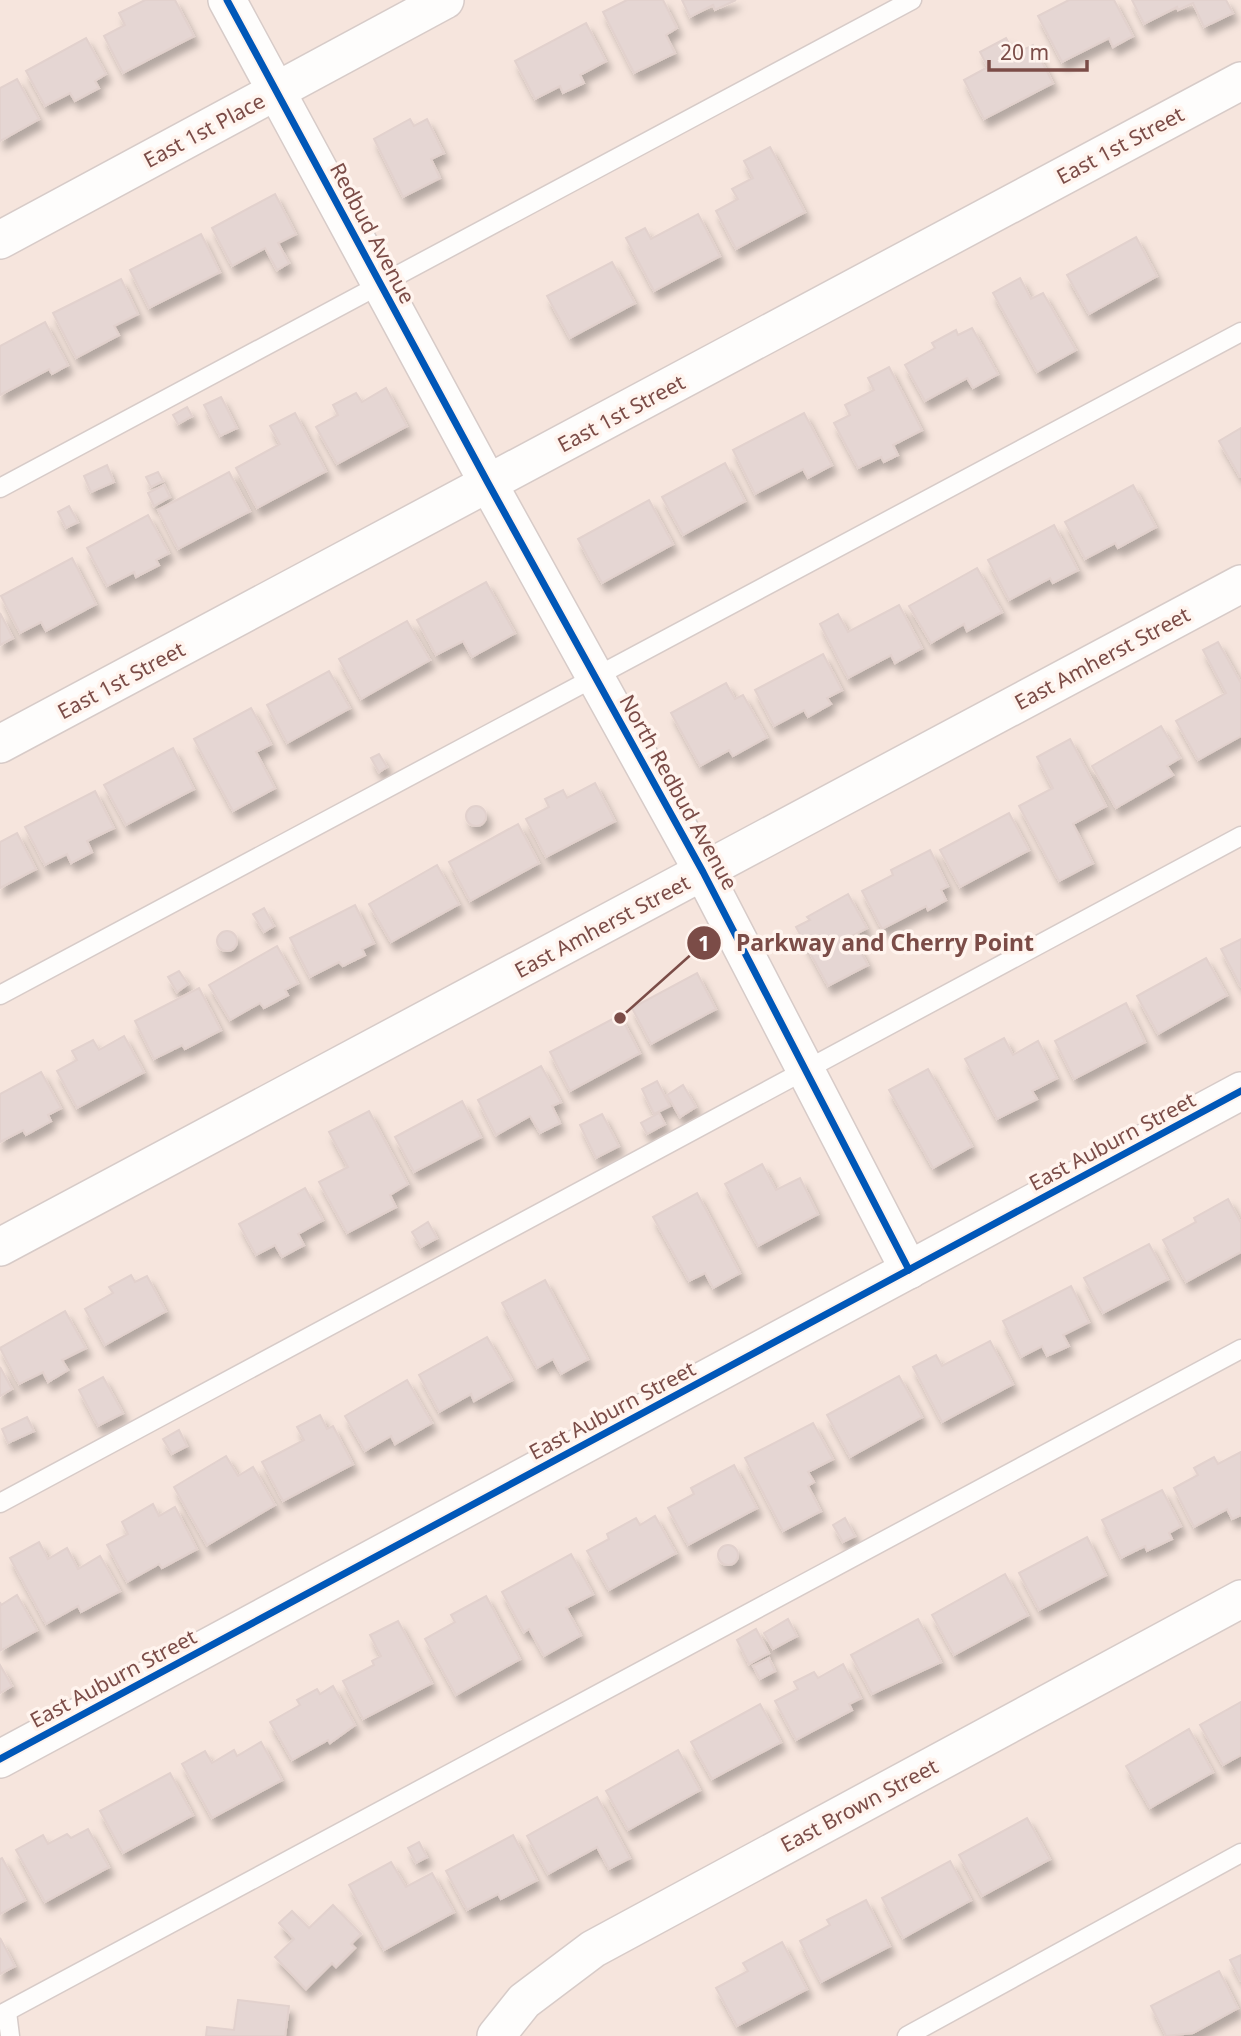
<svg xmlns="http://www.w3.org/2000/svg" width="1241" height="2036" viewBox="0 0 1241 2036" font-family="'Noto Sans',sans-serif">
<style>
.residential{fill:#f6e5dd}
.building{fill:#e5d6d3;stroke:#e2d1cd;stroke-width:2;filter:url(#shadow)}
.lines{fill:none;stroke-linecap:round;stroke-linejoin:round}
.lane-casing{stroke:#d7cbc8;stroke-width:21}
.street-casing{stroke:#d7cbc8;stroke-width:40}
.lane{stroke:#fefdfc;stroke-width:18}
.street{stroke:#fefdfc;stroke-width:37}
.cycleway-casing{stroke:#fff4ee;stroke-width:11}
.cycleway{stroke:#0057b8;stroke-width:7}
.labels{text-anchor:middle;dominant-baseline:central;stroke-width:7;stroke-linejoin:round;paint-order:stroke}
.street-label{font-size:21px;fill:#7b4c47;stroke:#fff4ee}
.leader{fill:none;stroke:#7b4c47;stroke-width:2.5}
.callout-dot{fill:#7b4c47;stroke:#fff4ee;stroke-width:2.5}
.mark-label{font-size:21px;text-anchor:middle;font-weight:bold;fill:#fff}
.callout-label{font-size:23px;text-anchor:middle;font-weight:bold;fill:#7b4c47;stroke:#fff4ee;stroke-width:7;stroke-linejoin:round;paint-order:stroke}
</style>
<defs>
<filter id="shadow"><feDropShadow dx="4.5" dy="8" stdDeviation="3.5" flood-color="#0004"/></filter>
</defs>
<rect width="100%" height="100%" fill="#f8f0ec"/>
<!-- residential -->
<rect class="residential" x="0" y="0" width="1241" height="2036"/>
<!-- building -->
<g class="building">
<path d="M145,0H175L194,36L123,73L104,36L125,25L119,13Z"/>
<path d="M627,0H663L677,28L666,35L675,53L634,73L603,12Z"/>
<path d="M682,0H736L715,10L713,5L690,17Z"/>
<path d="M1069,0H1114L1133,36L1113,47L1109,38L1062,62L1038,16Z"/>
<path d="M1132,0H1226L1233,13L1204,27L1193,3L1178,10L1177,7L1144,24Z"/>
<path d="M586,23L606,61L580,75L584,83L563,93L560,86L535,99L515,61Z"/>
<path d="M86,38L106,74L95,81L99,88L75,101L70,93L45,106L26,71Z"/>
<path d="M1006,38L1015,54L1033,45L1053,83L984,119L964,80L988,67L980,52Z"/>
<path d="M17,79L39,119L0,141V88Z"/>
<path d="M410,119L414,126L427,119L444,153L431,159L440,178L403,197L374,139Z"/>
<path d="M770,147L805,212L736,249L716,211L738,199L732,189L753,178L744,161Z"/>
<path d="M275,194L296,234L278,243L289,263L277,270L265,248L232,266L212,228Z"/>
<path d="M698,214L720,256L654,291L626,238L645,228L651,239Z"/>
<path d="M201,234L220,272L149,308L130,270Z"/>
<path d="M1136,237L1157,276L1089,314L1067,275Z"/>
<path d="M612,262L635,303L570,338L547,296Z"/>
<path d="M1020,278L1031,299L1043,293L1076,350L1037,372L993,293Z"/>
<path d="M121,279L138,314L114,326L119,335L76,358L53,313Z"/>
<path d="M45,322L68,365L52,374L49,369L0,395V346Z"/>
<path d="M972,328L998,374L973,388L967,378L925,401L905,365L935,348L932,343L956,330L958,335Z"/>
<path d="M889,367L922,430L893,445L898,455L884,462L881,457L858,468L834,423L850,415L845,405L874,390L868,378Z"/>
<path d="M386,388L407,426L337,464L316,427L338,415L333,405L356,393L362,402Z"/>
<path d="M221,397L237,428L220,436L204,405Z"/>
<path d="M187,407L192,416L178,424L173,415Z"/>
<path d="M295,413L326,471L257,508L236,468L280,444L270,426Z"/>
<path d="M804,413L832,465L808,478L803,469L755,494L733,450Z"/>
<path d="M1241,428V477H1240L1219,441Z"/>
<path d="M725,463L745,501L683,535L662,497Z"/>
<path d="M107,465L114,482L91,492L84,476Z"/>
<path d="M158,472L163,481L151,487L146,477Z"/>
<path d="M229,472L250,511L178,549L158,510Z"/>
<path d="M164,485L170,497L154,506L148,493Z"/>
<path d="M1133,485L1156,527L1118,548L1115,543L1085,559L1065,522Z"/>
<path d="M649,500L673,544L602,583L578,539Z"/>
<path d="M69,506L78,522L66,528L58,512Z"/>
<path d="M148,515L169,553L156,560L159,565L136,577L134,572L107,586L87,548Z"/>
<path d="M1054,525L1078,570L1053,583L1050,578L1009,600L988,560Z"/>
<path d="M72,558L96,604L46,631L41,622L20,633L1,596Z"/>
<path d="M977,568L1002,612L967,631L964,624L931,643L909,606Z"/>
<path d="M486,582L515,633L472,657L463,641L436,655L417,620Z"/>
<path d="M899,605L922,648L895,663L891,655L848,678L820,624L838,614L848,632Z"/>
<path d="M0,613L13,638L0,645Z"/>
<path d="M407,621L430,660L361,699L339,659Z"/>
<path d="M1218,642L1241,683V736L1198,760L1176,721L1226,693L1203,650Z"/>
<path d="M823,654L842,690L827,698L831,704L808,717L804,710L774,726L755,690Z"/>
<path d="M329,671L350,708L287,743L267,705Z"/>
<path d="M726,683L735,699L743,695L767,737L733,756L729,750L700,766L671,713Z"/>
<path d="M251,708L271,744L256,752L275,788L233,811L194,739Z"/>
<path d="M1161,726L1180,758L1167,766L1173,775L1116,808L1092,766Z"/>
<path d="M1070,739L1106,806L1073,824L1093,863L1059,881L1019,806L1053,788L1037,757Z"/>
<path d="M173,748L194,789L126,825L104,785Z"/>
<path d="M379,754L387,767L379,772L371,758Z"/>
<path d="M595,783L615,821L546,857L526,819L549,807L545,799L563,790L567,798Z"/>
<path d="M95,791L114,828L87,841L92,852L71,863L67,854L45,865L25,827Z"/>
<circle cx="476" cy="816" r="10"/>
<path d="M1009,813L1029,850L960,887L940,850Z"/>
<path d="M518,824L539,863L470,901L449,862Z"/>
<path d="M17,833L36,869L0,888V842Z"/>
<path d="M930,850L948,886L941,890L946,900L928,910L926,906L882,929L862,891L893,875L891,870Z"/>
<path d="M437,865L459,904L391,942L369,904Z"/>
<path d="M848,894L867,928L852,936L868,965L828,986L796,927L810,920L807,917Z"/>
<path d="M355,905L374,943L362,949L365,955L343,966L339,962L310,977L290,938Z"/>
<path d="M264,908L274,926L264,932L253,914Z"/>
<circle cx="227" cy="941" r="10"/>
<path d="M1241,939V987L1221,949Z"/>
<path d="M277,946L298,983L285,990L288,995L264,1008L260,1003L230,1020L209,985Z"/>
<path d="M1206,958L1227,995L1158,1034L1137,996Z"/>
<path d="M179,971L188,984L177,992L168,977Z"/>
<path d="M697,973L716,1009L651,1044L632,1008Z"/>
<path d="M199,988L221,1030L185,1049L182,1045L154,1059L135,1021Z"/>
<path d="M1126,1003L1145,1042L1074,1079L1055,1041Z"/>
<path d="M620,1015L640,1053L570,1091L550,1052Z"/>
<path d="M124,1036L144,1072L77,1108L57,1071L77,1060L72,1051L93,1040L99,1050Z"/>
<path d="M1004,1038L1013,1055L1038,1041L1057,1078L1032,1091L1037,1099L997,1119L965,1059Z"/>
<path d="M541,1066L561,1102L552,1106L560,1123L540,1133L530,1116L496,1135L478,1100Z"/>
<path d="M928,1069L972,1146L933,1168L889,1090Z"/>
<path d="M41,1072L61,1108L48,1115L51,1121L26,1135L23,1130L0,1142V1094Z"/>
<path d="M657,1081L670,1106L654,1114L642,1089Z"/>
<path d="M683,1085L696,1107L680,1117L667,1095Z"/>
<path d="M462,1101L481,1137L414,1172L395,1137Z"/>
<path d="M369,1111L408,1184L390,1195L396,1207L347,1233L319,1182L348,1167L329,1132Z"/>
<path d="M659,1113L665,1124L647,1134L641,1123Z"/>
<path d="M602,1114L619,1146L596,1158L580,1125Z"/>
<path d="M762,1164L776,1190L800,1178L818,1214L758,1246L725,1184Z"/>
<path d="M305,1188L323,1220L298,1234L304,1245L282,1257L275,1245L256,1255L239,1224Z"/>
<path d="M697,1193L740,1273L713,1288L705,1273L689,1281L653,1217Z"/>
<path d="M1228,1199L1241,1223V1252L1186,1282L1163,1240L1196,1222L1194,1218Z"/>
<path d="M428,1222L437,1238L421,1247L412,1232Z"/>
<path d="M1149,1244L1168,1279L1103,1313L1084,1278Z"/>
<path d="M131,1275L135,1282L147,1276L166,1311L105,1345L85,1309L113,1293L109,1287Z"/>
<path d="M545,1280L588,1359L561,1374L553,1359L537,1368L502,1303Z"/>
<path d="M1071,1286L1089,1322L1063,1335L1069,1346L1047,1356L1042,1346L1021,1357L1003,1321Z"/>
<path d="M65,1311L86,1348L62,1360L68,1370L48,1382L43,1372L19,1384L0,1348Z"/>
<path d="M487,1337L512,1380L474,1401L471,1394L439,1412L419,1375Z"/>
<path d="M990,1341L1013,1384L942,1422L913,1367L936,1355L942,1366Z"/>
<path d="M0,1367L12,1389L0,1396Z"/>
<path d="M899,1376L922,1417L850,1457L827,1415Z"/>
<path d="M103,1377L123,1413L98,1426L79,1390Z"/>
<path d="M407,1380L432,1423L395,1444L391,1436L365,1451L345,1416Z"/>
<path d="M320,1415L327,1429L333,1426L353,1464L283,1501L262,1462L304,1440L297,1427Z"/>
<path d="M27,1417L34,1431L8,1443L2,1429Z"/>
<path d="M813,1423L833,1459L808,1472L814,1482L808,1486L821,1511L783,1531L745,1458Z"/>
<path d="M179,1430L187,1446L172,1454L163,1439Z"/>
<path d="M1241,1452V1515L1232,1519L1227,1509L1194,1527L1174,1488L1198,1475L1194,1468L1214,1457L1218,1464Z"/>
<path d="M226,1456L238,1476L253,1467L275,1505L207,1545L174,1487Z"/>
<path d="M734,1465L757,1508L688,1545L668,1508L694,1494L691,1488Z"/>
<path d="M1162,1490L1181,1526L1169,1533L1172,1539L1147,1551L1145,1546L1121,1558L1102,1520Z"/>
<path d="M153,1504L159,1516L175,1507L197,1549L162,1568L159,1564L127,1582L107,1545L128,1534L122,1522Z"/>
<path d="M655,1516L676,1553L609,1590L587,1551L609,1539L607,1534L636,1518L640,1525Z"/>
<path d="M845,1518L855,1536L843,1542L833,1525Z"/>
<path d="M1087,1537L1106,1575L1039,1610L1019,1573Z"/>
<path d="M39,1542L48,1559L67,1548L78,1569L100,1556L120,1591L81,1612L78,1606L46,1624L10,1558Z"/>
<circle cx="728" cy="1555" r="10"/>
<path d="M571,1554L593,1594L566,1608L581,1635L544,1656L529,1629L524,1632L502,1592Z"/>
<path d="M1005,1574L1028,1615L954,1655L932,1615Z"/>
<path d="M17,1595L37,1630L1,1650L0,1602L1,1605Z"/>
<path d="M486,1596L520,1659L456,1695L425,1639L455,1622L451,1615Z"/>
<path d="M788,1619L797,1636L773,1649L764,1633Z"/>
<path d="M918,1619L941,1662L872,1694L851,1655Z"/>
<path d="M398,1621L432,1683L363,1719L343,1681L374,1665L372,1661L381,1656L370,1635Z"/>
<path d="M756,1629L769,1653L749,1664L737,1640Z"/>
<path d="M769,1658L775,1671L760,1679L753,1666Z"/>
<path d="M843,1664L861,1698L849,1704L852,1710L796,1740L775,1701L798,1689L794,1682L814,1672L818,1678Z"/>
<path d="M0,1665L12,1686L0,1693Z"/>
<path d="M333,1686L355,1725L330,1743L328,1740L292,1760L270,1722L300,1705L297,1700L317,1689L320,1694Z"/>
<path d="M1241,1702V1755L1223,1765L1200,1725Z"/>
<path d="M760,1704L781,1742L712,1779L691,1742Z"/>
<path d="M1189,1729L1213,1772L1150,1808L1126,1766Z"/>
<path d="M261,1742L282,1780L212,1818L182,1764L205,1751L212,1763L234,1750L237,1756Z"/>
<path d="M678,1750L700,1790L628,1830L606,1791Z"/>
<path d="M170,1773L193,1815L123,1853L100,1811Z"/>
<path d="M597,1797L630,1858L609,1869L597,1847L548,1874L527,1836Z"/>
<path d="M1027,1818L1050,1859L982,1896L959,1855Z"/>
<path d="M88,1829L109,1867L45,1902L16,1850L43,1835L48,1844L67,1834L71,1838Z"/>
<path d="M513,1835L537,1880L501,1899L498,1894L467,1910L446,1871Z"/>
<path d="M419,1842L427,1857L416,1863L408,1848Z"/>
<path d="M2,1858L25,1900L0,1914V1859Z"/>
<path d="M950,1861L971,1900L903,1938L882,1898Z"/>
<path d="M391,1862L406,1887L432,1873L454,1912L384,1950L349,1885Z"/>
<path d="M866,1900L890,1946L821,1982L800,1941L830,1925L827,1920Z"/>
<path d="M333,1905L361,1934L351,1944L355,1948L336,1967L332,1963L306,1989L275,1957L294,1939L279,1923L292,1911L309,1928Z"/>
<path d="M0,1938L15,1966L0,1974Z"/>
<path d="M782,1942L807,1989L737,2026L716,1988L748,1971L743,1963Z"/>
<path d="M1241,1955V1981L1230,1960Z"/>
<path d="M1219,1971L1238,2008L1193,2033L1166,2036L1151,2006Z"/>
<path d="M238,2000L289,2006L285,2036H206L207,2027L234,2030Z"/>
</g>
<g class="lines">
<defs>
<g id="lane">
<path d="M0,488L912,0"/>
<path d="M0,995L1241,332"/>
<path d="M0,1503L1241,836"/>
<path d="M7,2012L10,2036"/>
<path d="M0,2015L1241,1349"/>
<path d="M907,2036L1241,1853"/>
</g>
<g id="street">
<path d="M227,0L488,483L703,872L909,1270"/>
<path d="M0,240L445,0"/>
<path d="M0,744L1241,81"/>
<path d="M0,1247L1241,584"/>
<path d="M0,1759L1241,1091"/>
<path d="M496,2036L524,2001L593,1949L1241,1599"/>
</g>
</defs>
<!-- lane casing -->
<use href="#lane" class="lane-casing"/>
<!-- street casing -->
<use href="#street" class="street-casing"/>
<!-- lane -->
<use href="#lane" class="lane"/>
<!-- street -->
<use href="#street" class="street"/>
<defs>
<g id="cycleway">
<path d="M227,0L488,483L703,872L909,1270"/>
<path d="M0,1759L1241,1091"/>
</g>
</defs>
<!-- cycleway casing -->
<use href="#cycleway" class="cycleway-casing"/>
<!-- cycleway -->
<use href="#cycleway" class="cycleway"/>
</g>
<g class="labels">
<!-- street labels -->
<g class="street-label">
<text transform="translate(204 130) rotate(-28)">East 1st Place</text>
<text transform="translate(1120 145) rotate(-28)">East 1st Street</text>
<text transform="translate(373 233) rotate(62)">Redbud Avenue</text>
<text transform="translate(621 413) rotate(-28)">East 1st Street</text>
<text transform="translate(1102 658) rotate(-28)">East Amherst Street</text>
<text transform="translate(121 680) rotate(-28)">East 1st Street</text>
<text transform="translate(679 792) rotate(61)">North Redbud Avenue</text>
<text transform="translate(602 926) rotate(-28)">East Amherst Street</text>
<text transform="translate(1112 1141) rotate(-28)">East Auburn Street</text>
<text transform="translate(612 1410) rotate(-28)">East Auburn Street</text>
<text transform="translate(113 1678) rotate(-28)">East Auburn Street</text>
<text transform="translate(859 1805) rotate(-28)">East Brown Street</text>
</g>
</g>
<!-- callouts -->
<path class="leader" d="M620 1018L704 943"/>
<g class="callout-dot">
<circle cx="620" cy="1018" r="7"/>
<circle cx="704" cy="943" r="18"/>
</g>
<g class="mark-label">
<text x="704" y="951">1</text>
</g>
<g class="callout-label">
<text x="885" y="951">Parkway and Cherry Point</text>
</g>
<!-- scale -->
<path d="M989 60v10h98v-10" fill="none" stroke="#7b4c47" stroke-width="3.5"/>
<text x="1000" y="60" font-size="21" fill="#7b4c47" stroke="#fff4ee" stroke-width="5" paint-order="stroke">20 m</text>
</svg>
